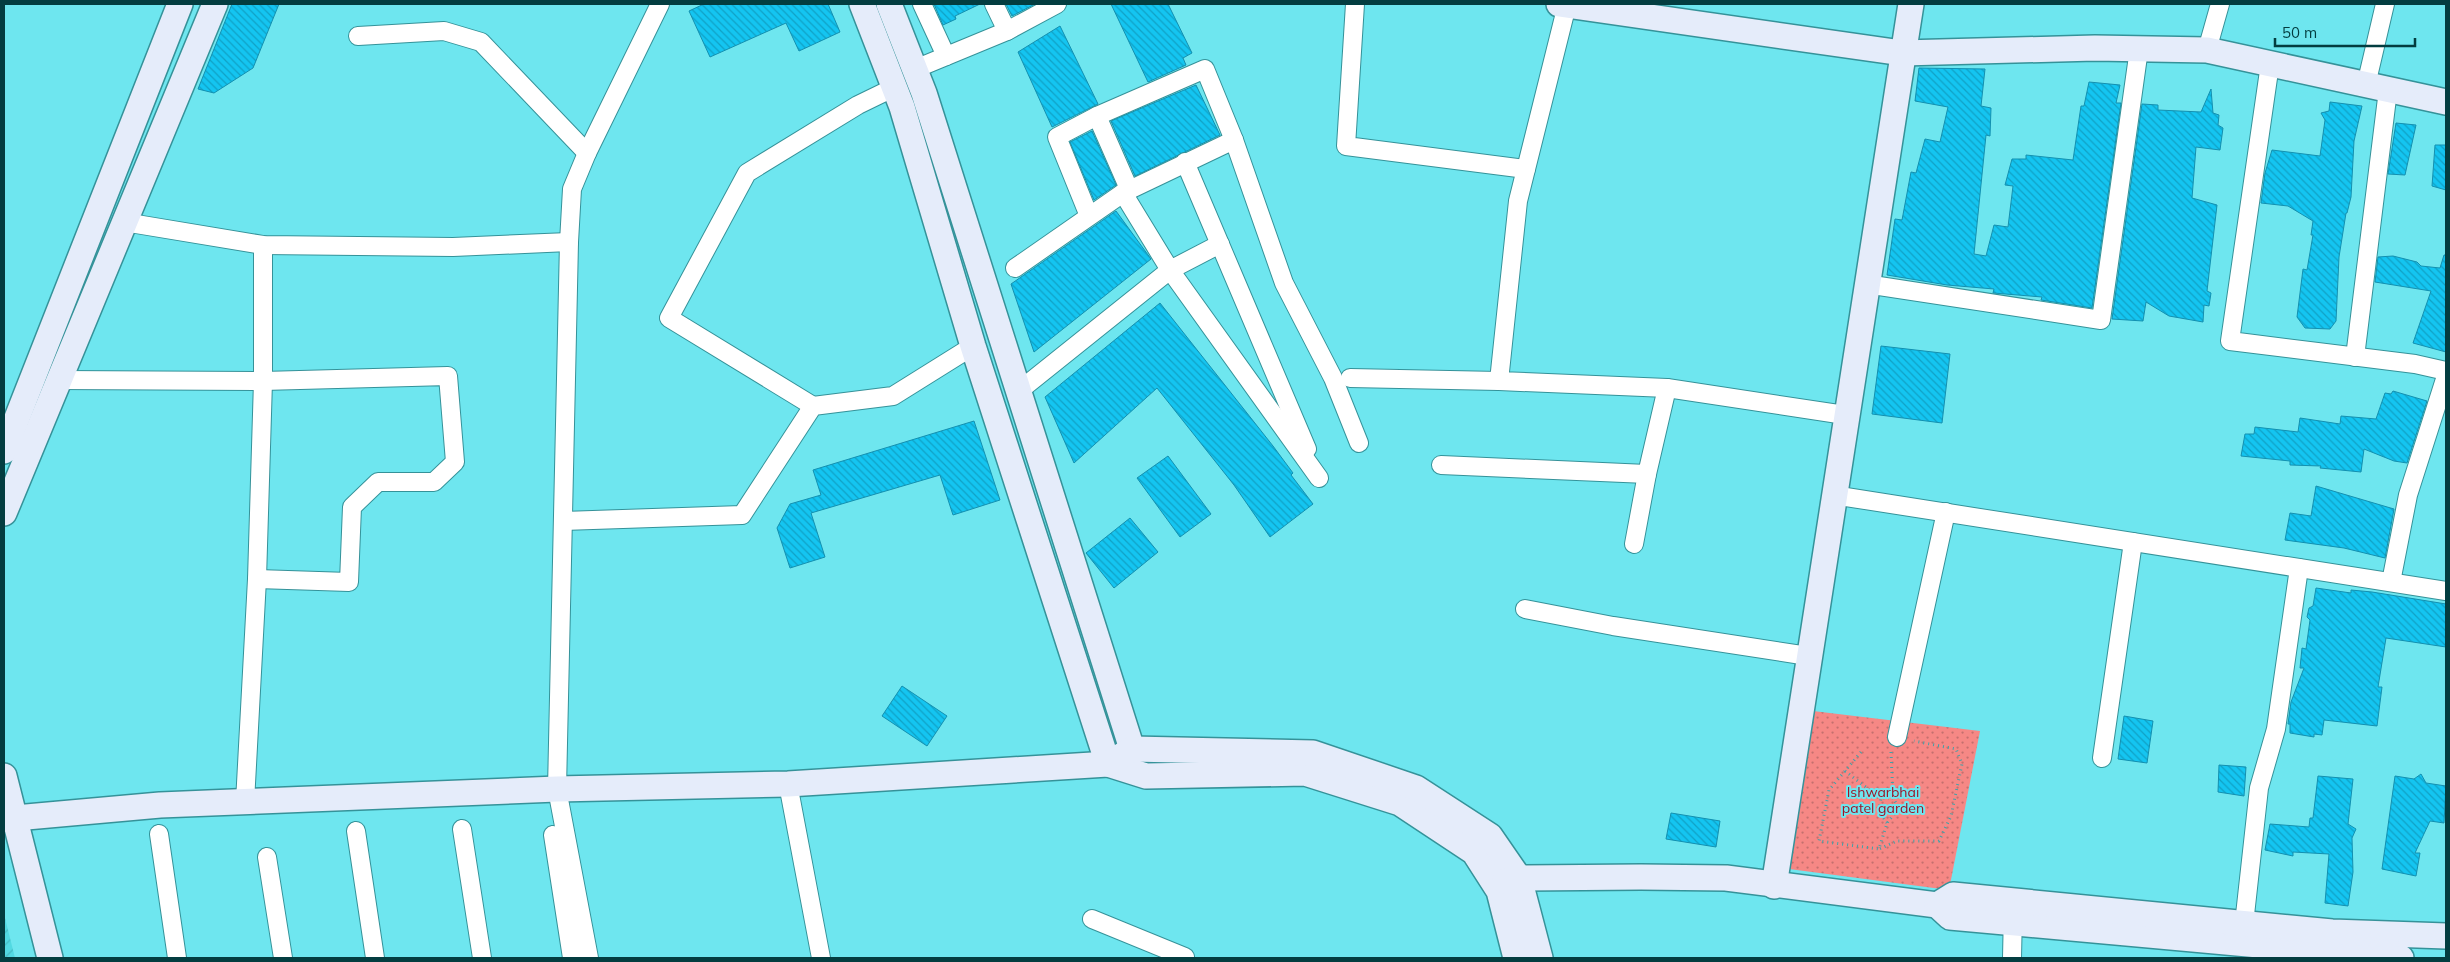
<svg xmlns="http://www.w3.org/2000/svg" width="2450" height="962" viewBox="0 0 2450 962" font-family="Mulish,sans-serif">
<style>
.industrial{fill:url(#industrial-furrows)}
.grass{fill:url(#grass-dots)}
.building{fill:url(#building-back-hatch);stroke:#1390b0}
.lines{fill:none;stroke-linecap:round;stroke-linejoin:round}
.street-casing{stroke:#359299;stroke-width:20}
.secondary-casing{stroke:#359299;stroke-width:28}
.path{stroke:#42a1a8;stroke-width:3;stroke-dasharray:1 4;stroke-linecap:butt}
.street{stroke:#fff;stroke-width:18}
.secondary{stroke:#e5ecfa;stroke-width:25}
.labels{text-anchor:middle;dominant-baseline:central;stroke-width:4;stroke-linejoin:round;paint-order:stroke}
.park-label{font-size:14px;fill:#9e1426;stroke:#6ee6ef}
</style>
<defs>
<pattern id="industrial-furrows" width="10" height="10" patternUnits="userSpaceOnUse" patternTransform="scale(1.25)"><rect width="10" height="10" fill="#52d9e2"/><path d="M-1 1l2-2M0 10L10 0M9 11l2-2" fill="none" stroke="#46bbc3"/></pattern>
<pattern id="grass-dots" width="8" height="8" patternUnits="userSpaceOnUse" patternTransform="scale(1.25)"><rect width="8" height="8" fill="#f68885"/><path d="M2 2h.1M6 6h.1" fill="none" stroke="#c5706e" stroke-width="1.8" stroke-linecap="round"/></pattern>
<pattern id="building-back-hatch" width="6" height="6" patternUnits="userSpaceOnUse" patternTransform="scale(1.25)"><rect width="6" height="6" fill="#14c5f1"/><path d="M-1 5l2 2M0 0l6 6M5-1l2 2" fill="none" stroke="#10a1c5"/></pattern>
</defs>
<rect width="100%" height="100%" fill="#6ee6ef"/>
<!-- industrial -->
<path class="industrial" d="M4,914L15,958H4Z"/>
<!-- grass -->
<path class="grass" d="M1813,711L1980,731L1949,890L1789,869Z"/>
<!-- building -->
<g class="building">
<path d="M232,4H279L253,68L214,93L198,89Z"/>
<path d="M704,4H828L840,32L799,51L786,23L710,57L689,11Z"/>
<path d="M934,4H980L955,16L956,19L943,25Z"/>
<path d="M1006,4H1035L1012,16Z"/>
<path d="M1111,4H1168L1192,53L1183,58L1186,65L1148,82Z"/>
<path d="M1060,26L1098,104L1052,127L1018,52Z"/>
<path d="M1919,68L1985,69L1981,106L1991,108L1990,136L1986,135L1974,254L1986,256L1994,225L2008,227L2013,186L2005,185L2012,159H2026V155L2073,160L2081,106H2084L2089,82L2120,85L2116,103H2121L2092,308L2041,300L2042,297L1993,293L1994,289L1947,285L1887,275L1895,219L1902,220L1911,172L1916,173L1925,139L1940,142L1948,107L1915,101Z"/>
<path d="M1196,85L1220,135L1135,176L1111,121Z"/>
<path d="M2211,89L2213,113L2219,115L2218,125L2223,128L2220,150L2196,147L2192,198L2217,205L2207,291L2211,293L2209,306L2204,305L2203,322L2169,316L2146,302L2143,321L2112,319L2142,104L2158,105V110L2201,112Z"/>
<path d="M2330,102L2362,106L2354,141L2351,197L2347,213H2346L2339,257L2336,321L2330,329L2305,328L2297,317L2303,269L2307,270L2313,235H2311L2313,221L2288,206L2261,203L2265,173L2272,150L2320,156L2325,120L2321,113L2329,111Z"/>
<path d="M2396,123L2416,125L2405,175L2388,174Z"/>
<path d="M1092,131L1116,185L1094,200L1070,142Z"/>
<path d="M2435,145H2446V190L2432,186Z"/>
<path d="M1116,211L1151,259L1034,352L1011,284Z"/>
<path d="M2444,255H2446V352L2413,343L2431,291L2375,282L2378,257L2393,256L2417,262L2421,266L2440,268Z"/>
<path d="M1160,303L1273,446L1293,473L1291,475L1313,504L1270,537L1234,485L1157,388L1074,463L1045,397Z"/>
<path d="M1881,346L1950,354L1942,423L1872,414Z"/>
<path d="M2393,391L2427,401L2407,463L2394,461L2364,449L2361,472L2320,468L2321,466L2290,465V461L2241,456L2245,434H2254L2255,427L2298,432L2300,418L2340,424L2341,416L2376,419L2385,393L2391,394Z"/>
<path d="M974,421L1000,500L953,515L940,475L811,513L825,557L790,568L777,528L790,504L821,495L813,470Z"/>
<path d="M1168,456L1211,514L1180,537L1137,478Z"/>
<path d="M2316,486L2394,509L2385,558L2344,548L2285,540L2290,513L2311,516Z"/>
<path d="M1130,518L1158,552L1114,588L1086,553Z"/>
<path d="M2316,588L2351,593V590L2372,592L2446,604V647L2386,638L2378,687H2382L2377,726L2324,720L2322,735L2314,734V737L2290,733V724H2288L2291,702L2304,668H2300L2302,648L2306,649L2310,620L2307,617L2309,608L2313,606Z"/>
<path d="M902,686L947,716L927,746L882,716Z"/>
<path d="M2124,716L2153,721L2147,763L2118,759Z"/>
<path d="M2219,765L2246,767L2244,796L2218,792Z"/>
<path d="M2421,774L2426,783L2446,786L2444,823L2430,821L2415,853H2420L2416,876L2382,869L2395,776L2414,779Z"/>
<path d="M2318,776L2353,779L2348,824L2356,829L2352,838L2353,872L2348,906L2325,903L2329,854L2293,852V856L2265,850L2270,824L2309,827L2310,818H2313Z"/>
<path d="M1671,813L1720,821L1716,847L1666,839Z"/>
</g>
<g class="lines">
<defs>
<g id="street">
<path d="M922,4L946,56"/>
<path d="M994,4L1007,31"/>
<path d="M1355,4L1346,146L1526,169"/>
<path d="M1567,5L1518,201L1499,381L1667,388L1845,415"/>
<path d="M358,36L444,31L481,42L587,153"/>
<path d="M2207,50L2220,4"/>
<path d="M2270,64L2230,341L2415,364L2446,371"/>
<path d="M915,69L1007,31L1057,4"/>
<path d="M2366,85L2385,4"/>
<path d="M1097,116L1129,189"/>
<path d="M1185,162L1307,449"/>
<path d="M1089,216L1057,137L1097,116L1205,69L1234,140"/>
<path d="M124,222L263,245L453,247L569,242"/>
<path d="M1220,244L1170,270L1123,193L1234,140L1284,283L1333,378L1359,443"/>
<path d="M1015,268L1123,193"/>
<path d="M1866,284L2101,320L2139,49"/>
<path d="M2355,357L2388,90"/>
<path d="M1350,378L1499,381"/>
<path d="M58,380L263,381L257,579L245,802"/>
<path d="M1019,391L1170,270L1319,478"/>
<path d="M813,406L669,318L747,173L858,105L895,87"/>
<path d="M1441,465L1647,474"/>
<path d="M1833,495L2446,591"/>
<path d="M563,521L742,515L813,406L893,396L973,346"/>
<path d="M1634,544L1647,474L1667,388"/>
<path d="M257,579L349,582L352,507L378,482H434L455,462L448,376L263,381V245"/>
<path d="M2391,582L2408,495L2446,376"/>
<path d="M1525,609L1613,626L1808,656"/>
<path d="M1897,737L1946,512"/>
<path d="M2102,758L2133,542"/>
<path d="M788,784L821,958"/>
<path d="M462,829L482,958"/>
<path d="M356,831L375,958"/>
<path d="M159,834L177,958"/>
<path d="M553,835L572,958"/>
<path d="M267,857L283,958"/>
<path d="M1092,919L1185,957"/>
<path d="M2244,924L2259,788L2276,729L2299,568"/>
<path d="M589,958L557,789L569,242L572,189L587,153L660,4"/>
<path d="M2012,958L2013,911"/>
</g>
<g id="secondary">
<path d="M862,4L902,107L973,346L1108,764L1146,776L1305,773L1400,803L1474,852L1499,891L1516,958"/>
<path d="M889,4L924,93L1132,749"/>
<path d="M1559,4L1902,53L2095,48L2207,50L2446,102"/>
<path d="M4,451L180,4"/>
<path d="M4,513L215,4"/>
<path d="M4,776L50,958"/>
<path d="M4,819L160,805L557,789L788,784L1108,764L1132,749L1313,753L1416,788L1490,836L1519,878L1540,958"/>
<path d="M1505,881L1519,878L1641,877L1726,878L1937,905L1950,917L2401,958"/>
<path d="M1774,886L1911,4"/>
<path d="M1937,905L1953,895L2332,932L2446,936"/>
</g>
</defs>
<!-- street casing -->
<use href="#street" class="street-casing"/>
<!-- secondary casing -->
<use href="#secondary" class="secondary-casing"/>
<!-- path -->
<g class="path">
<path d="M1861,752L1829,790L1819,841L1879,849"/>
<path d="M1891,752L1893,798"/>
<path d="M1845,771L1871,791L1893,798L1899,808L1887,823L1879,849L1897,841H1939L1951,816L1962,764L1956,749L1914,741"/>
<path d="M1887,823L1879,811L1881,798H1889"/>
</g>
<!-- street -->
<use href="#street" class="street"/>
<!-- secondary -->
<use href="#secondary" class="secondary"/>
</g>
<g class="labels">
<!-- park labels -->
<g class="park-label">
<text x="1883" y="792">Ishwarbhai<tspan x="1883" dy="16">patel garden</tspan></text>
</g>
</g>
<!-- border -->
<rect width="2450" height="962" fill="none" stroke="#033d40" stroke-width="10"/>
<!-- scale -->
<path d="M2275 38v8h140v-8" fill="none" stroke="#033d40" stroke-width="2.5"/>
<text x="2282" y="38" font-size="15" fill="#033d40" stroke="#6ee6ef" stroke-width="4" paint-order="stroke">50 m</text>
</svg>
